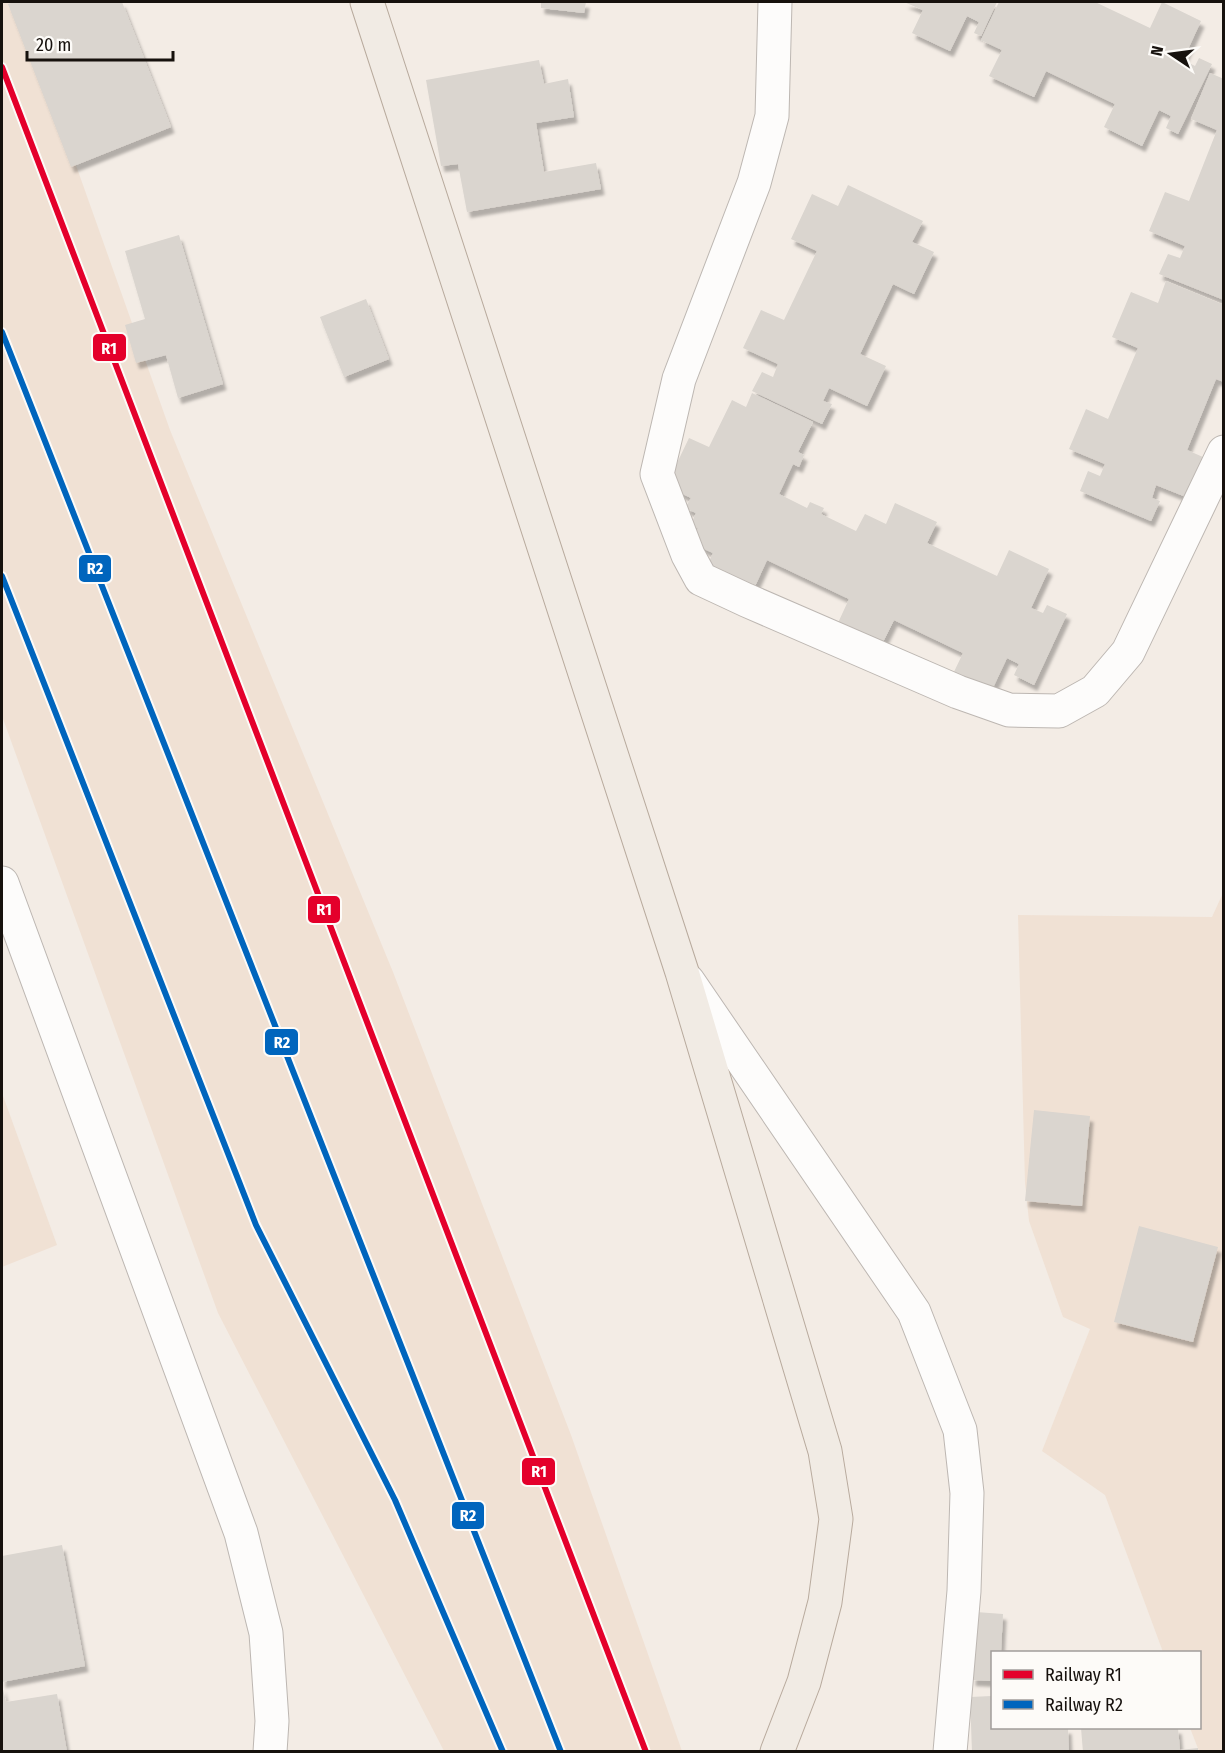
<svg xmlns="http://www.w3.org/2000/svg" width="1225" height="1753" viewBox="0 0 1225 1753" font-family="'Fira Sans Condensed',sans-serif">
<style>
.built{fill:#f0e1d4}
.building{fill:#dad5cf;filter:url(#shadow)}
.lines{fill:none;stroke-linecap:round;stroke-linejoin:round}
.minor-casing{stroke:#bdb7b2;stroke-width:35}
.tertiary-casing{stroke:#bdb7b2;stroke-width:35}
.primary-casing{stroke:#b8aa9d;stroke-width:35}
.minor{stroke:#fdfcfb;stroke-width:33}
.tertiary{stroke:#fdfcfb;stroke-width:33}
.primary{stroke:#f1ebe4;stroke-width:33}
.rail{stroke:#cac7c6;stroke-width:4.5;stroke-dasharray:8 8;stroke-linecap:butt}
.rail-1-casing{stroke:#fdfbf8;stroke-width:10}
.rail-2-casing{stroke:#fdfbf8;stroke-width:10}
.rail-1{stroke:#e4002b;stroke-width:6}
.rail-2{stroke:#0065bd;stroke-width:6}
.line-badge{stroke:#fdfbf8;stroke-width:2}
.badge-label{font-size:16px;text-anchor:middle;font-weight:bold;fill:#fff}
</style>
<defs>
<filter id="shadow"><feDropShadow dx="3.5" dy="6" stdDeviation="1.5" flood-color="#0004"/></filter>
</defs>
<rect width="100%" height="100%" fill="#f3ece5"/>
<!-- built -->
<g class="built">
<path d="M2,2H18L170,430L393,972L571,1435L682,1751H444L218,1313L2,716Z"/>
<path d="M1223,893V1751H1199L1190,1728H1200V1652H1163L1105,1495L1042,1451L1090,1329L1063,1317L1029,1221L1025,1183L1018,915L1212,917Z"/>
<path d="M2,1093L57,1245L2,1267Z"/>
</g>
<!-- building -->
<g class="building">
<path d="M14,2H122L171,127L71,167L8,4Z"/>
<path d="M541,2H586L584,13L541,8Z"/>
<path d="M904,2H997L981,36L974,33L979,22L967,16L950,51L912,33L923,10Z"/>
<path d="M999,2H1095L1150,28L1162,2L1201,21L1183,60L1195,66L1199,58L1212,64L1178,134L1166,128L1171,116L1159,110L1142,146L1104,127L1115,104L1046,71L1034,97L989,76L1002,50L981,40Z"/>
<path d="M539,60L544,84L568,79L574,117L536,123L544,172L596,163L601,189L467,212L458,164L441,166L426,80Z"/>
<path d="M1210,73L1224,79V300L1159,274L1168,254L1180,258L1185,246L1149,231L1165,192L1189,201L1217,130L1191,119Z"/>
<path d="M848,185L923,221L912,242L934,252L914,294L893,284L860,354L886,366L867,406L829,388L823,401L832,404L822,424L752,391L762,372L773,377L778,364L743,348L761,310L784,320L817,251L791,239L812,194L838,206Z"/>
<path d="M179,235L223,384L178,398L166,355L136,363L125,325L145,319L125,251Z"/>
<path d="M1166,281L1224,305V382L1216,379L1187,450L1212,461L1196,501L1156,485L1152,498L1160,501L1151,521L1080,491L1088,471L1100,476L1105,464L1069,449L1086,409L1108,419L1138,348L1112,337L1131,292L1158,303Z"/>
<path d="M366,299L389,359L344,377L320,317Z"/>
<path d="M752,393L813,422L798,452L804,455L799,467L793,464L779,494L807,508L810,502L824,508L821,514L856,531L865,514L886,524L895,503L937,522L927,543L997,576L1009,550L1049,569L1031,608L1043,613L1047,605L1067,614L1034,685L1014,675L1019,664L1007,658L990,694L952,676L963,653L894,620L881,646L837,625L849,599L767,560L751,595L704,572L713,553L691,543L698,528L691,524L696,513L685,508L691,498L666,486L689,438L709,447L732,400L746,407Z"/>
<path d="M1034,1110L1090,1116L1082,1206L1025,1201Z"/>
<path d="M1139,1226L1218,1247L1193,1342L1114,1322Z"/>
<path d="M62,1545L85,1666L2,1682V1556Z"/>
<path d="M976,1612L1003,1614L1001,1652H992V1681L972,1680Z"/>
<path d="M2,1685L6,1702L57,1694L67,1752H2Z"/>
<path d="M992,1696V1728H1068L1069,1752H972L970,1697Z"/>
<path d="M1081,1728H1178L1180,1750L1198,1748V1752H1083Z"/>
</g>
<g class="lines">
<defs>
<g id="minor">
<path d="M775,2L772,116L754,183L679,379L657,474L688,555L701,579L746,600L958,692L1009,710L1059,711L1095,691L1128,652L1224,452"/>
<path d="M688,981L914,1312L960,1430L967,1493L964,1591L950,1752"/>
</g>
<path id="tertiary" d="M2,883L241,1533L266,1633L272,1721L270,1752"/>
<path id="primary" d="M367,2L682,972L825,1451L836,1519L825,1602L804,1682L777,1752"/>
</defs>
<!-- minor casing -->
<use href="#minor" class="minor-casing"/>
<!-- tertiary casing -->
<use href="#tertiary" class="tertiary-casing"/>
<!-- primary casing -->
<use href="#primary" class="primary-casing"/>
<!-- minor -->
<use href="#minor" class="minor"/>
<!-- tertiary -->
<use href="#tertiary" class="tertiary"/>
<!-- primary -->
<use href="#primary" class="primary"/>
<!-- rail -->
<g class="rail">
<path d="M2,332L561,1752"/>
<path d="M2,576L256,1225L395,1500L503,1752"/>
</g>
<defs>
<path id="rail-1" d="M2,67L646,1752"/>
<g id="rail-2">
<path d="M2,332L561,1752"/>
<path d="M2,576L256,1225L395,1500L503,1752"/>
</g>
</defs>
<!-- rail-1 casing -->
<use href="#rail-1" class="rail-1-casing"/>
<!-- rail-2 casing -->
<use href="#rail-2" class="rail-2-casing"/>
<!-- rail-1 -->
<use href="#rail-1" class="rail-1"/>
<!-- rail-2 -->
<use href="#rail-2" class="rail-2"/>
</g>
<g class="line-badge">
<rect x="92" y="333" width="35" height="29" rx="6" fill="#e4002b"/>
<rect x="78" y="554" width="34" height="29" rx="6" fill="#0065bd"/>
<rect x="307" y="895" width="34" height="29" rx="6" fill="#e4002b"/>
<rect x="264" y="1028" width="35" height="28" rx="6" fill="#0065bd"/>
<rect x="521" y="1457" width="35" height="29" rx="6" fill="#e4002b"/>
<rect x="451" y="1501" width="34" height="29" rx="6" fill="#0065bd"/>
</g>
<g class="badge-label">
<text x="109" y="354">R1</text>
<text x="95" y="574">R2</text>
<text x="324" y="915">R1</text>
<text x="282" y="1048">R2</text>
<text x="539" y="1477">R1</text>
<text x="468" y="1521">R2</text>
</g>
<!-- border -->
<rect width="1225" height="1753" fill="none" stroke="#16110d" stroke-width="6"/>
<!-- legend -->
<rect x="991" y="1651" width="210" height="78" fill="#fdfbf8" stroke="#a19d9a" stroke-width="1.5"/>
<rect x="1003" y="1670" width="30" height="9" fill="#e4002b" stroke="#a19d9a" stroke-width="1.5"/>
<text x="1045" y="1681" font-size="18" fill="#16110d">Railway R1</text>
<rect x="1003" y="1700" width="30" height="9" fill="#0065bd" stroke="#a19d9a" stroke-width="1.5"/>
<text x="1045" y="1711" font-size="18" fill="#16110d">Railway R2</text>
<!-- north arrow -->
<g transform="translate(1171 54) rotate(283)" stroke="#fdfbf8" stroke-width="4.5" paint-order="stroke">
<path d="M0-4.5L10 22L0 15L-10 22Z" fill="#16110d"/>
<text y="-9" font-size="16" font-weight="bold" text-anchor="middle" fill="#16110d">N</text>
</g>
<!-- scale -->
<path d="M27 51v9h146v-9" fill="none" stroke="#16110d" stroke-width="3"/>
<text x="36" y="51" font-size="18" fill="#16110d" stroke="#fdfbf8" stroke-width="4.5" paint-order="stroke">20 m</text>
</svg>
